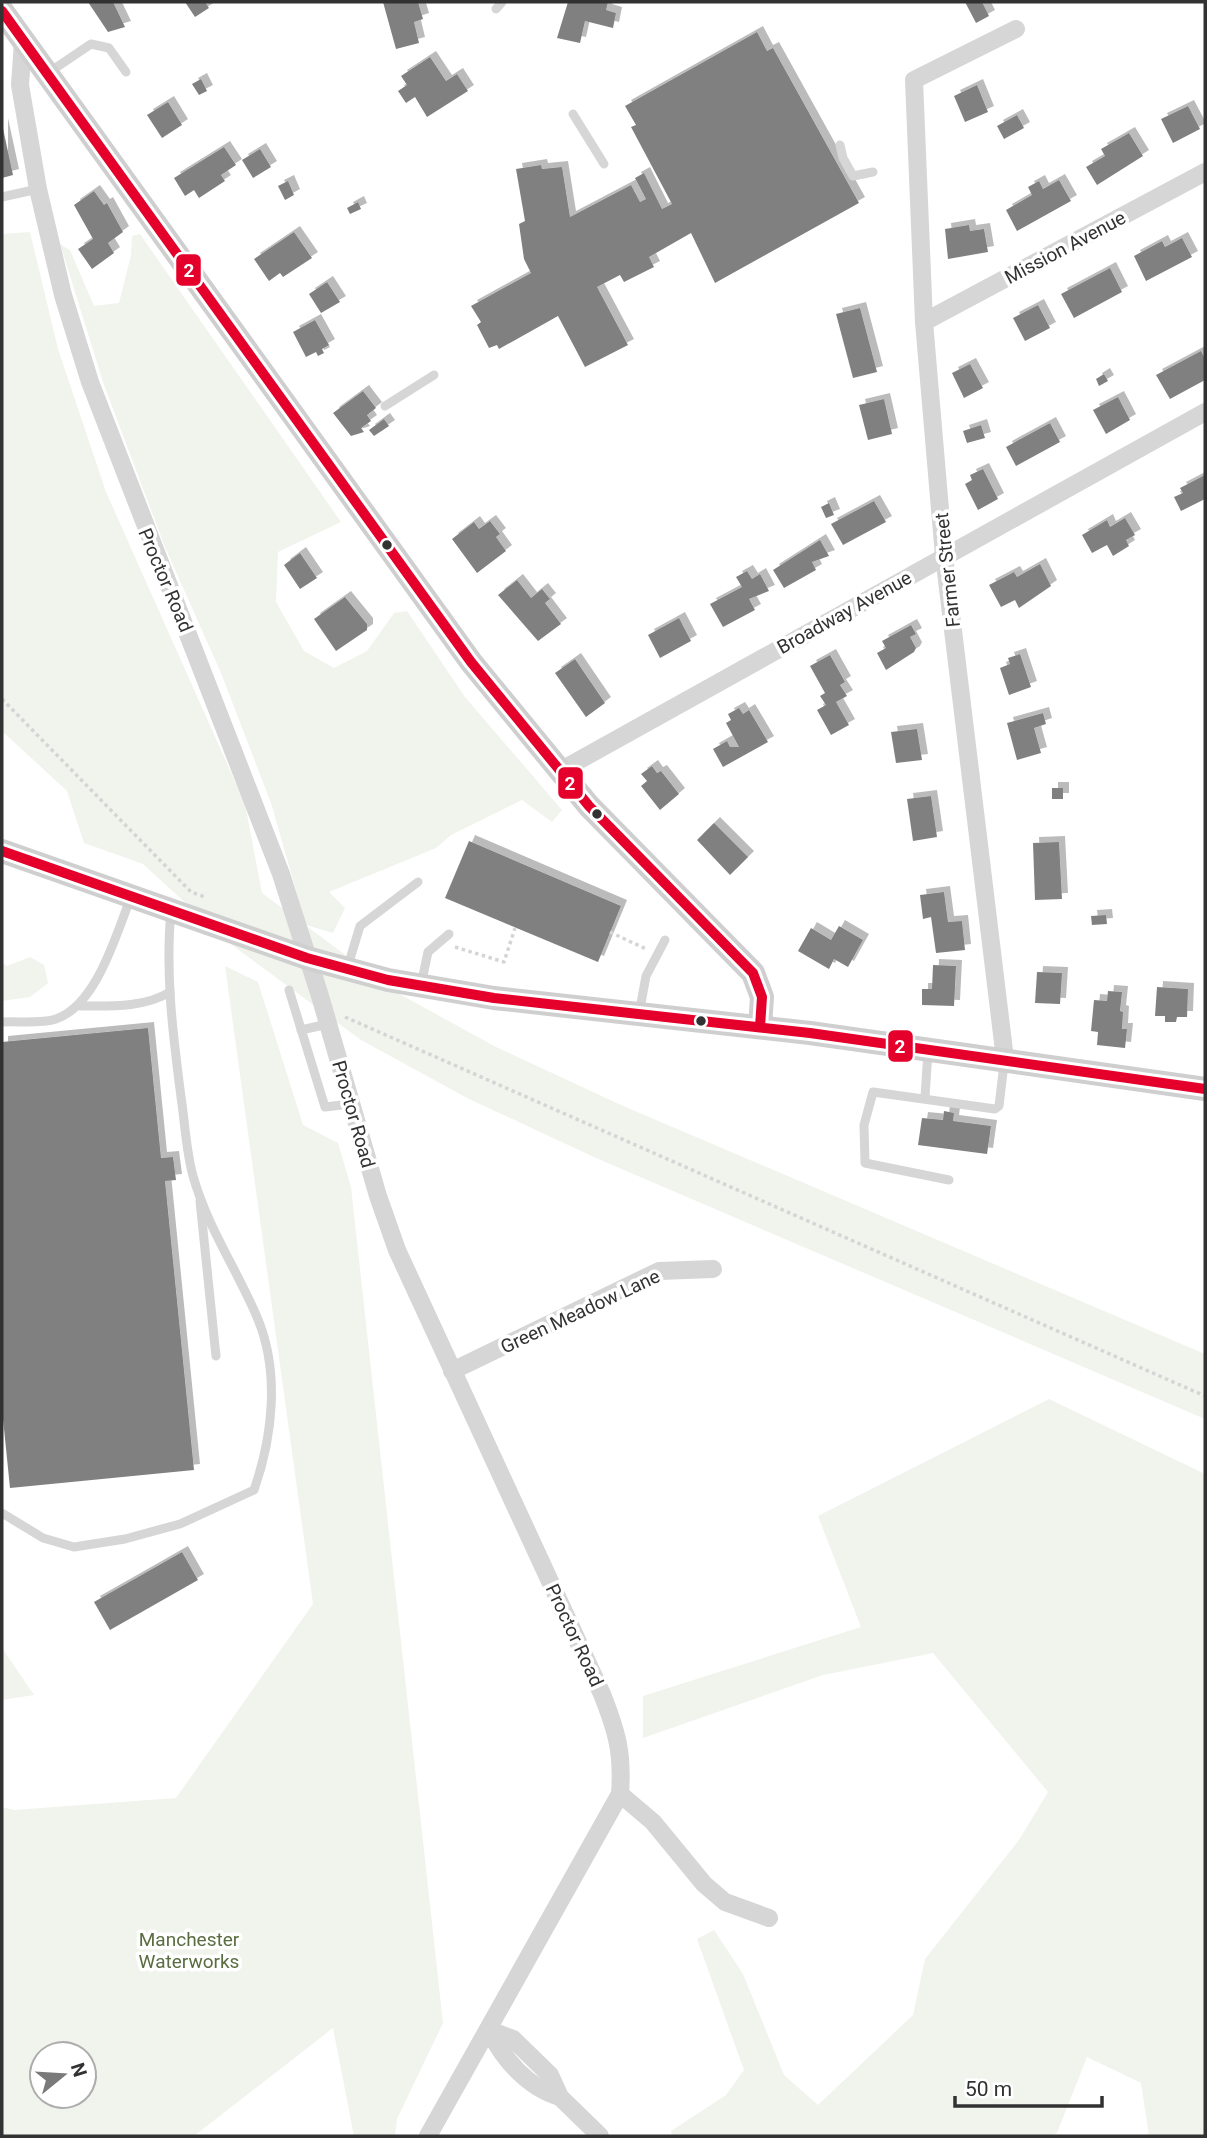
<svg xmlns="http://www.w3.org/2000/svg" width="1207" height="2138" viewBox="0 0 1207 2138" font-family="Roboto,sans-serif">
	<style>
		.green { fill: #f1f4ed; fill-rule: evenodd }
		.building { fill: #808080; filter: url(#shadow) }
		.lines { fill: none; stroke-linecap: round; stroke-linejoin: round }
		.path { stroke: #d5d5d5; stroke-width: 3.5; stroke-dasharray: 3.5 3.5; stroke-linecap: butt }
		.lane { stroke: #d6d6d6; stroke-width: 9 }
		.street { stroke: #d6d6d6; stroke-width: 18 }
		.secondary { stroke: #cfcfcf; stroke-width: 24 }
		.bus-1-casing { stroke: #fff; stroke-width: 16 }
		.bus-1 { stroke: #e4002b; stroke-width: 10 }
		.bus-dot { fill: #323232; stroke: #fff; stroke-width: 2.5 }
		.labels { text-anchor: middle; stroke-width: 7; stroke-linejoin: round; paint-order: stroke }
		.street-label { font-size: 19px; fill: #323232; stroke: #fff }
		.park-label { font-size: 19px; fill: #5a6d40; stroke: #fff }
		.line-badge { stroke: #fff; stroke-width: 2.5 }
		.badge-label { font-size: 19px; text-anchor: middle; font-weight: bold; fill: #fff }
	</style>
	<defs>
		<filter id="shadow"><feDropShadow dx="6" dy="-6" stdDeviation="0" flood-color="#0004"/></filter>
	</defs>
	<rect width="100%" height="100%" fill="#fff"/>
	<g class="green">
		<path d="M30,232L58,349L106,492L245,804L262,893L394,991L496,1047L621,1105L1205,1354V1419L596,1158L469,1099L361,1040L228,942L143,864L84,843L67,791L2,731V234Z"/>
		<path d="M140,234L341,522L278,552L276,602L304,651L334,668L367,651L394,613L407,611L465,697L562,810L552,822L522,800L451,835L436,848L329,892L345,908L333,933L306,925L271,803L221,673L165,547L104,385L60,244L70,250L94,306L119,303L131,255L132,236Z"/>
		<path d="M30,957L44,965L48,983L30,997L2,1001V963L7,966Z"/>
		<path d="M225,966L258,982L303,1125L338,1143L351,1187L443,2023L397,2119L395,2136H354L333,2028L194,2136H2V1807L14,1810L176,1798L313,1604ZM42,2054H84V2096H42Z"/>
		<path d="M1049,1399L1205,1474V2136H1149L1141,2083L1087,2057L1057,2133L1051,2136H672L671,2131L726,2095L744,2070L697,1939L714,1930L743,1974L784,2075L818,2105L913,2015L925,1959L1019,1840L1048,1792L933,1653L823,1675L643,1738V1696L861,1627L818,1516Z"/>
		<path d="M2,1648L34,1695L2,1700Z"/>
	</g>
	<g class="building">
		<path d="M88,2H113L125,27L108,32Z"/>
		<path d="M185,2H205L209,8L195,17Z"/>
		<path d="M383,2H418L423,19L414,22L419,43L396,49Z"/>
		<path d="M568,2H608L606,10L616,13L613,28L585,21L580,43L557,38Z"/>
		<path d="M965,2H982L989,16L976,23Z"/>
		<path d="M757,32L767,51L773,48L859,203L715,283L691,233L649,257L654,267L624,282L620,275L597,287L628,345L585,367L558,316L499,349L497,345L489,348L477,325L481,322L471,306L531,273L524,259L519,224L525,221L516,169L541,165L542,169L562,167L570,217L631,185L640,202L646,199L635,178L644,173L662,209L672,204L631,127L636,125L625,106Z"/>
		<path d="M430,57L446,81L457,74L468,91L427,117L415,97L406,103L398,91L407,85L401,76Z"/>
		<path d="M201,79L207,91L199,95L192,84Z"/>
		<path d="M977,85L988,112L965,122L954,96Z"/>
		<path d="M168,102L182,125L162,138L147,115Z"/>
		<path d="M1188,106L1200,129L1173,143L1161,119Z"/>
		<path d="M1017,115L1024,128L1004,139L997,126Z"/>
		<path d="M2,124L13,175L2,178Z"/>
		<path d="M1129,133L1143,156L1097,185L1086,167L1105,156L1101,149Z"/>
		<path d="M224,147L236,165L221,175L225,181L199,198L194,190L185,196L174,178Z"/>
		<path d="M260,149L271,167L253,178L242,160Z"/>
		<path d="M1059,180L1071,201L1017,231L1006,210L1032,195L1028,187L1039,181L1043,189Z"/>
		<path d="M288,181L294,195L285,200L278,186Z"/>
		<path d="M94,191L104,205L107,203L123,232L108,243L114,253L92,269L78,249L93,239L74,205Z"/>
		<path d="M358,202L361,209L350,214L347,208Z"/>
		<path d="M969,225L970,231L984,229L988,252L948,259L945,229Z"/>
		<path d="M294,232L312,258L283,277L280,273L269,281L254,259Z"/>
		<path d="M1182,238L1192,257L1146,281L1134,256L1162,241L1165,247Z"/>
		<path d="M1110,268L1122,292L1074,318L1061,294Z"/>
		<path d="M327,282L340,302L321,313L309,294Z"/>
		<path d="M1038,305L1050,328L1025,341L1013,318Z"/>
		<path d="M860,308L877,372L853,378L836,314Z"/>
		<path d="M315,320L329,345L322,349L324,353L318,356L316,352L306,357L293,332Z"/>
		<path d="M1201,351L1205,359V380L1170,399L1156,375Z"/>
		<path d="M970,364L983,388L964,398L952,373Z"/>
		<path d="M1104,374L1108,381L1099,386L1096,379Z"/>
		<path d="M363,391L376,408L367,415L371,421L361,428L364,432L351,436L333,413Z"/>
		<path d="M1118,397L1130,420L1106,434L1093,410Z"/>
		<path d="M884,399L892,434L868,440L859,405Z"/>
		<path d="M384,419L389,426L374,436L369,430Z"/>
		<path d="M1050,423L1060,442L1016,466L1006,447Z"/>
		<path d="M981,425L985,438L967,443L963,431Z"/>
		<path d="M983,469L998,499L978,510L965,484L972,480L970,475Z"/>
		<path d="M1205,475V499L1181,511L1174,497L1183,493L1180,488Z"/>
		<path d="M874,501L886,522L843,545L831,524Z"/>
		<path d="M829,503L834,515L826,518L821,507Z"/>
		<path d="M1125,518L1135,535L1126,540L1129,546L1113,556L1107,545L1092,553L1082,535L1107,520L1110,527Z"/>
		<path d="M490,521L500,534L496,537L506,551L477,573L452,539L474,522L479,529Z"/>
		<path d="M820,540L829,556L812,562L816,570L784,588L773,570Z"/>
		<path d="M300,553L317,578L300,589L284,565Z"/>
		<path d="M1040,564L1051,586L1019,608L1015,600L1001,607L989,585L1014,572L1017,577Z"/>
		<path d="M747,571L752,579L760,574L769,591L749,599L755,610L723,627L710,604L742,587L736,577Z"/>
		<path d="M517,580L531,598L542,589L550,599L545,603L561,624L538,641L498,595Z"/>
		<path d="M345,597L367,624V630L336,651L314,619Z"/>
		<path d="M679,618L691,641L660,658L648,635Z"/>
		<path d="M911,625L916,634L910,637L916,648L914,652L886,670L877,653L886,648L882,641Z"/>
		<path d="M1020,654L1031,687L1009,695L1000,668L1010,664L1008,658Z"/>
		<path d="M830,655L845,682L840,685L847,696L836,702L849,725L831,735L817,710L826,705L820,696L825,693L810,666Z"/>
		<path d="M575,659L605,703L586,717L555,673Z"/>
		<path d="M739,708L743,714L749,710L768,742L723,767L713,749L727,741L730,747H739L726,723L731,720L728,714Z"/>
		<path d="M1043,713L1046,724L1034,728L1041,753L1017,760L1007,723Z"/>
		<path d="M917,729L922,760L896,763L891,732Z"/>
		<path d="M652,766L657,773L661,771L679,794L660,810L641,786L647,781L641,774Z"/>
		<rect x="1052" y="788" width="11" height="11"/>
		<path d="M931,796L937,837L913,841L907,799Z"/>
		<path d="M714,823L748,857L730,875L697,840Z"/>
		<path d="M469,841L621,906L598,962L445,898Z"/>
		<path d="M1059,842L1062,899L1035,900L1033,843Z"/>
		<path d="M944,892L948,922L962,921L965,950L936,953L931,917L923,919L920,895Z"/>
		<path d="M1106,915L1107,924L1092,925L1091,916Z"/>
		<path d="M839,926L863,940L848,967L834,959L829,969L798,951L811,928L831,940Z"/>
		<path d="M933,965L956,966L954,1006L922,1005V989H932Z"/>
		<path d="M1037,972L1062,973L1060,1004L1035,1003Z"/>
		<path d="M1157,987L1188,989L1187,1017H1177L1176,1022H1165V1016H1155Z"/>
		<path d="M1108,991L1122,992L1120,1011L1123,1012L1122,1029H1127L1125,1048L1097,1045L1098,1032L1091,1031L1094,1000L1107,1001Z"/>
		<path d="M148,1028L161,1158L173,1157L176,1180L165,1181L194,1470L10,1488L2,1409V1042Z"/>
		<path d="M944,1111L954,1113L953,1121L991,1126L987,1154L918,1145L922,1118L943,1120Z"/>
		<path d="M182,1552L198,1580L110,1630L94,1602Z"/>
	</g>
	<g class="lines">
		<g class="path">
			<path d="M2,699L191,892L205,897"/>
			<path d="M610,932L646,949"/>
			<path d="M455,947L504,962L515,928"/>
			<path d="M345,1017L1205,1396"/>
		</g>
		<g class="lane">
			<path d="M496,9L502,2"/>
			<path d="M48,73L91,44L109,48L126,72"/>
			<path d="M573,114L604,164"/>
			<path d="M840,145L843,158L853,176L873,172"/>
			<path d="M2,197L38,189"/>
			<path d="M385,406L434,375"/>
			<path d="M347,969L360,926L418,882"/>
			<path d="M421,985L428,952L449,934"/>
			<path d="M289,990L325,1107L350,1104"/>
			<path d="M80,1006C109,1006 144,1008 170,992"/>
			<path d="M639,1014L646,976L665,940"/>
			<path d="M2,1022C18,1021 41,1024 56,1019C97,1005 116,934 131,897"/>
			<path d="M301,1030L328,1024"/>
			<path d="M925,1097L928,1051"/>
			<path d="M949,1180L865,1163L864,1125L873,1092L995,1109L999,1106L1004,1064"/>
			<path d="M200,1201L216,1356"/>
			<path d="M2,1513L43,1538L74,1547L125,1539L180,1524L254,1490C273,1436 280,1371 257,1317C237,1270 207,1226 193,1176C186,1151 185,1123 181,1097C173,1035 165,973 171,911"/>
		</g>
		<g class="street">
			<path d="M23,42L20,85L38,189L63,295L90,382L281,874L320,996L378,1196L397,1250L602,1694C617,1732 623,1753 620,1794L428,2136"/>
			<path d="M924,322L1205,172"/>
			<path d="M558,772L1205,412"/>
			<path d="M1005,1059L944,556L924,322L914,80L1016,29"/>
			<path d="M452,1371L659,1271L713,1269"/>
			<path d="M620,1794L653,1822L704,1884L725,1902L769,1918"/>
			<path d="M489,2030L513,2039L550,2075L560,2097L600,2136"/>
			<path d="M489,2030C503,2059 528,2088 560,2097"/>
		</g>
		<g class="secondary">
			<path d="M2,11L471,662L589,806L753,973L762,997L760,1027"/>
			<path d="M2,851L307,958L388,980L494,998L810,1033L1205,1089"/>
		</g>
		<defs>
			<g id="bus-1">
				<path d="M2,11L471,662L589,806L753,973L762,997L760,1027"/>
				<path d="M2,851L307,958L388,980L494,998L810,1033L1205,1089"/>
			</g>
		</defs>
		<use href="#bus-1" class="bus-1-casing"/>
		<use href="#bus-1" class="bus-1"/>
	</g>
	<g class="bus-dot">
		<circle cx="387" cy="545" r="6"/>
		<circle cx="597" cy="814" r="6"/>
		<circle cx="701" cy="1021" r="6"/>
	</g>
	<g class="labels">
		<g class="street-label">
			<text transform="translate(1065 247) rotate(-28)" y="7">Mission Avenue</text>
			<text transform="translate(947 570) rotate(-96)" y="7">Farmer Street</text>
			<text transform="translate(166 580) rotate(67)" y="7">Proctor Road</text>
			<text transform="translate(844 612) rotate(-29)" y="7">Broadway Avenue</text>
			<text transform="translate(354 1114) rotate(74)" y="7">Proctor Road</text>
			<text transform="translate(580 1311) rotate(-25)" y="7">Green Meadow Lane</text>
			<text transform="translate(575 1635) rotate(65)" y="7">Proctor Road</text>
		</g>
		<g class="park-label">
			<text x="189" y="1946">Manchester<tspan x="189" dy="22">Waterworks</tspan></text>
		</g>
	</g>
	<g class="line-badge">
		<rect x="175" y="253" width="27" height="34" rx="7" fill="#e4002b"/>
		<rect x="557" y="766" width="27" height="34" rx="7" fill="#e4002b"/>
		<rect x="887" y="1029" width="27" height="34" rx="7" fill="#e4002b"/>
	</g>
	<g class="badge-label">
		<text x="189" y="277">2</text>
		<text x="570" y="790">2</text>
		<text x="900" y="1053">2</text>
	</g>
	<rect width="1207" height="2138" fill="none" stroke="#323232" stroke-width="7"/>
	<g transform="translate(63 2075) rotate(72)"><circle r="33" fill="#ffffff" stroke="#adadad" stroke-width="2"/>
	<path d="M0-5L12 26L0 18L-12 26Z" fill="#7a7a7a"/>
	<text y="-10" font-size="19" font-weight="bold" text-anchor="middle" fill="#323232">N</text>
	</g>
	<path d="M955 2096v10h147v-10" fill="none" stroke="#323232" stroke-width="3.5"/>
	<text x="965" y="2096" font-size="21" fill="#323232" stroke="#ffffff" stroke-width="5" paint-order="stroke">50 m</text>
</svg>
